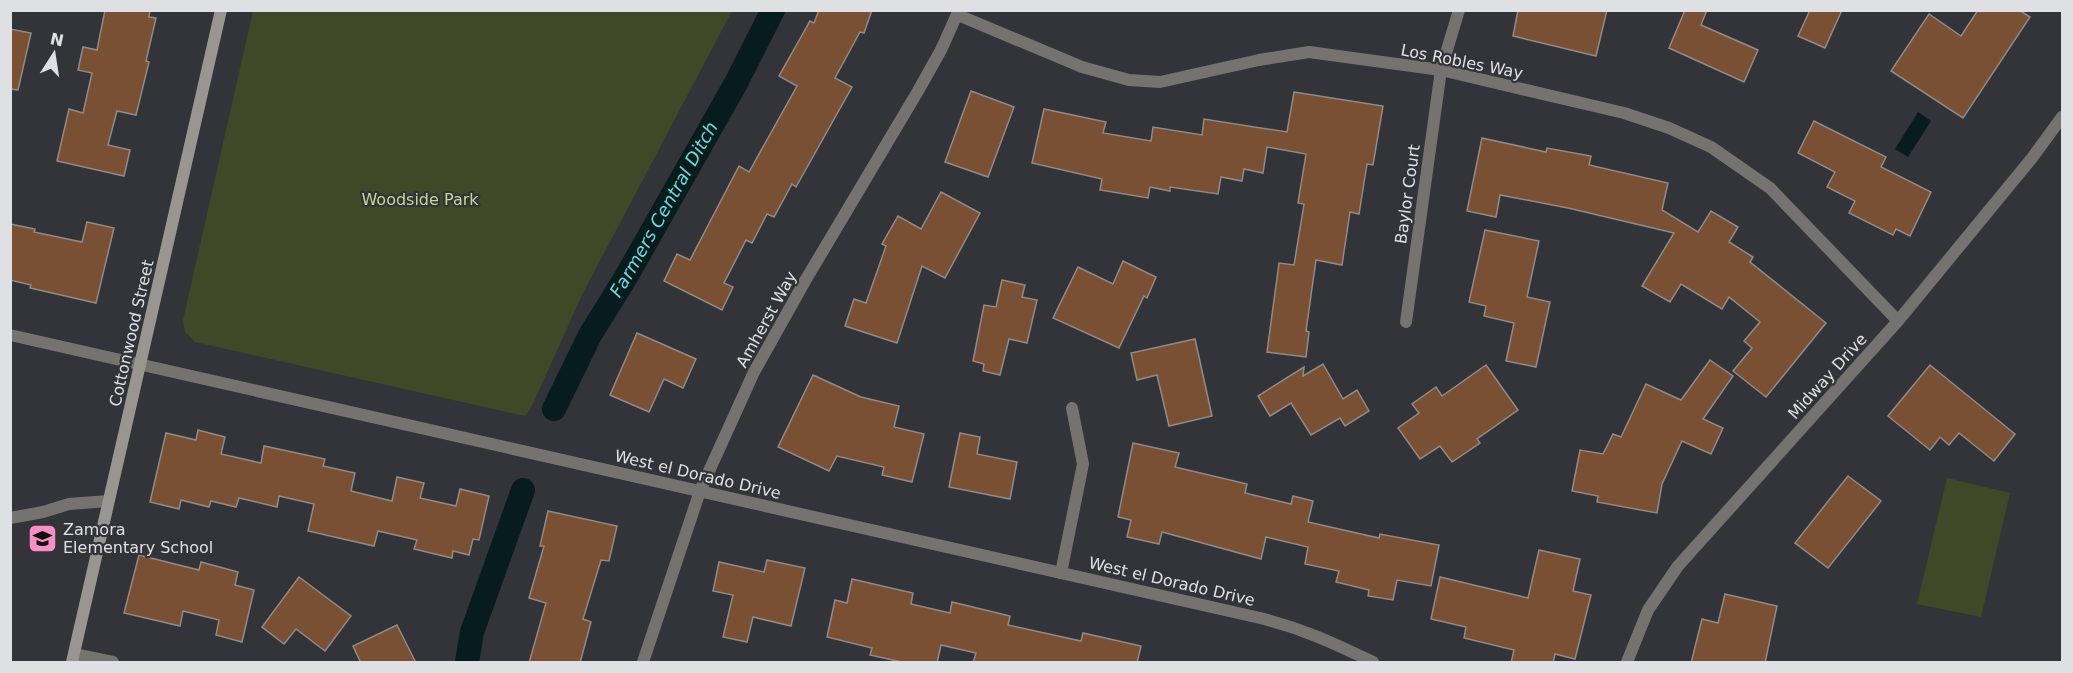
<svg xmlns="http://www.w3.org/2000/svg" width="2073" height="673" viewBox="0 0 2073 673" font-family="'DejaVu Sans',sans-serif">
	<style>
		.green { fill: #3f4927 }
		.water { fill: #061c1d }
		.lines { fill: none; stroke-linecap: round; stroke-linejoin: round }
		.canal { stroke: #061c1d; stroke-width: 24 }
		.building { fill: #7a5035; stroke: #918a87; stroke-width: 1.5 }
		.lane { stroke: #757370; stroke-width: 12 }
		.street { stroke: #757370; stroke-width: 12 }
		.secondary { stroke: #999692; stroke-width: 12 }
		.labels { text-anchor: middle; stroke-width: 4.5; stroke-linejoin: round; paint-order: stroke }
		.street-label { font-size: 16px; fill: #dfe0e3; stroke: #323439 }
		.park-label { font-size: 16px; fill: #c3da91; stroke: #323439 }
		.poi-label { font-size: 16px; fill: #dfe0e3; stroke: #323439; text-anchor: start }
		.water-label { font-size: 18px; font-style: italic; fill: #6dd8df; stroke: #323439 }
	</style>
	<rect width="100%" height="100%" fill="#323439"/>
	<g class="green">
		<path d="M253,11H732L583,293L531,408L525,416L195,342L185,332L183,320Z"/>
		<path d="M1947,478L2010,493L1981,617L1917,604Z"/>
	</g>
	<path class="water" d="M1918,112L1931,121L1908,157L1895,149Z"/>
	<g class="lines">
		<g class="canal">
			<path id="s1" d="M554,409L590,335L626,277L736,83L773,10"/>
			<path d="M467,662L472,632L523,490"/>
		</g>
	</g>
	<g class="building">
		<path d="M105,10H150L149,17L156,18L146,61L149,62L136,115L117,111L108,145L130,150L124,176L57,161L69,109L83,113L92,73L78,70L83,47L97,50Z"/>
		<path d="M819,10H872L864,33L860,32L835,78L852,87L796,187L792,184L774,217L767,214L752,243L746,240L724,283L733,287L722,310L664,281L677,254L690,260L739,166L749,172L797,86L779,76L810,21L814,23Z"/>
		<path d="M1518,10H1607L1596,56L1513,36Z"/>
		<path d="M1685,10H1707L1701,25L1758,50L1744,82L1669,48Z"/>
		<path d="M1810,10H1842L1825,48L1798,36Z"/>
		<path d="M1978,10H2019L2030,17L1963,118L1891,71L1929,14L1961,36Z"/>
		<path d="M10,29L31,33L18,90L10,89Z"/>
		<path d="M971,91L1014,107L988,177L945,162Z"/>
		<path d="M1294,92L1383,106L1373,165L1367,164L1359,214L1350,212L1342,265L1316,260L1306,331L1309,332L1306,357L1267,352L1279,263L1294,265L1304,204L1298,203L1306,154L1267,147L1263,173L1244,169L1242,181L1221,177L1218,194L1170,187V191L1150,187L1148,198L1100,190L1102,179L1032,163L1044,109L1106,122L1103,133L1151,141L1153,127L1202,135L1204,119L1287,132Z"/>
		<path d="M1814,121L1886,157L1881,167L1931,192L1910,236L1896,229L1893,235L1849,213L1855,201L1827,187L1835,172L1798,153Z"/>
		<path d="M1482,138L1546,152L1547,148L1591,156L1589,165L1668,183L1662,210L1698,232L1711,211L1738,227L1729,242L1753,257L1750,262L1826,323L1766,397L1733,371L1752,348L1744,341L1760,322L1729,297L1722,309L1681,284L1670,302L1642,286L1674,233L1568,208L1500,195L1496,217L1467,211Z"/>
		<path d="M941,192L980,213L945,278L922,266L897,343L845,326L854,299L866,303L886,246L882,244L898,216L921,229Z"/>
		<path d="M87,222L114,228L96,303L30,288L31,285L10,280V224L35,229L34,232L82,242Z"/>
		<path d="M1485,230L1539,241L1527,297L1550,302L1536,367L1506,361L1514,323L1484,316L1486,306L1469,302Z"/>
		<path d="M1123,261L1156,277L1147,298L1144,296L1119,348L1053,318L1078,267L1113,284Z"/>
		<path d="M1002,280L1025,285L1022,297L1037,300L1027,343L1009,339L1000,375L983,371L984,364L973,361L984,305L996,307Z"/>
		<path d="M637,333L696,359L683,388L664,379L649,412L610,395Z"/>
		<path d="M1195,339L1212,416L1169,426L1157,375L1137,380L1131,353Z"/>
		<path d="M1710,360L1733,376L1703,419L1723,428L1711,454L1682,441L1662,484L1657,513L1597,502L1598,496L1572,491L1580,450L1603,454L1613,434L1621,437L1646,384L1681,400Z"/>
		<path d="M1323,364L1343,399L1357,390L1369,411L1345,426L1340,418L1311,435L1291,403L1270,416L1258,396L1304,367L1303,376Z"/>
		<path d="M1486,365L1518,410L1477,439L1480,443L1452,462L1440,446L1420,459L1398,428L1419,413L1412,404L1436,387L1442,396Z"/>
		<path d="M1930,365L2015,434L1994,461L1959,433L1949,445L1940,437L1930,450L1888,416Z"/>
		<path d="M813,375L861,397L899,406L894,427L924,434L912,482L882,475L884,467L837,456L829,471L778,447Z"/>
		<path d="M198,430L225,437L221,454L261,463L264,446L325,459L323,466L355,473L351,491L392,501L397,477L424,483L420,498L456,506L460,489L489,496L479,540L473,539L469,555L453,551L452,558L414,549L417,540L378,531L374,546L308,531L314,504L279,496L277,507L239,498L236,507L211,501L209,507L181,500L179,509L150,502L166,433L196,440Z"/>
		<path d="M960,433L980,437L977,454L1017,462L1010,499L949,487Z"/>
		<path d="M1133,443L1179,453L1175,467L1247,484L1245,493L1291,504L1293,496L1313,501L1308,522L1379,538L1380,534L1439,545L1431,586L1397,580L1393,600L1368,596L1369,590L1336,582L1339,571L1305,564L1308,547L1266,537L1261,559L1162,532L1159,544L1127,537L1131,520L1118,517Z"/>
		<path d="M1848,476L1881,501L1828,568L1795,543Z"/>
		<path d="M548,511L617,526L609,561L601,560L583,619L591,622L580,663H529L546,603L529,598L544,546H540Z"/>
		<path d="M1539,550L1580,559L1573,591L1591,595L1575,659L1555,654L1553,663H1511L1514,650L1464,638L1466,627L1431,619L1440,577L1528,598Z"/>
		<path d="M139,555L199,570L201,562L238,572L235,585L254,590L242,642L216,635L219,620L183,611L180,626L124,613Z"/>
		<path d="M767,560L805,568L791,626L753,617L747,642L723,637L733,595L713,591L719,562L764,572Z"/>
		<path d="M299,577L351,616L325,651L296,629L284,644L262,627Z"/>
		<path d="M852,579L913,593L911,604L950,613L952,602L1010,616L1008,625L1049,634L1081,641L1083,633L1141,646L1137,663H973L976,653L941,645L937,663H906L870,655L872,648L827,637L835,600L847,603Z"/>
		<path d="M1725,594L1777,606L1765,663H1691L1702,619L1718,623Z"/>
		<path d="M397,625L416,663H361L353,646Z"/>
	</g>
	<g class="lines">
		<path class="lane" d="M10,518L43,512L69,504L108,501"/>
		<g class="street">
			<path d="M958,15L1082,67L1129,80L1160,82L1259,60L1309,52L1441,70L1624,113L1669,128L1711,147L1770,188L1898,321"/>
			<path d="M1406,322L1441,70L1459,10"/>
			<path d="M10,335L1260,618C1304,629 1333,643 1373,662"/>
			<path d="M1061,573L1083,464L1072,408"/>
			<path d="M74,654L113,662"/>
			<path d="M643,662L700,491L754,372L805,281L918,91L941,50L959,10"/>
			<path d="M1627,662L1648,610L1678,566L1898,321L2032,158L2062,117"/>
		</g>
		<path class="secondary" d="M72,662L221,10"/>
	</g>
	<defs>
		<symbol id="school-square" viewBox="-11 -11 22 22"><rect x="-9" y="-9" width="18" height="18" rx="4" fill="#fa8fc7" stroke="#323439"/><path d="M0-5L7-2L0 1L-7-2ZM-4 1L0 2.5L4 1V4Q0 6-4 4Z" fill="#111"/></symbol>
	</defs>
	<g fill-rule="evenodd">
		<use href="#school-square" x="26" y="522" width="33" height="33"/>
	</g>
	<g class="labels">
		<g class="street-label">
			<text transform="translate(1462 61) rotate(11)" y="6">Los Robles Way</text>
			<text transform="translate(1407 194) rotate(-82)" y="6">Baylor Court</text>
			<text transform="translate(766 319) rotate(-61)" y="6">Amherst Way</text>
			<text transform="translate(131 333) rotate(-77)" y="6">Cottonwood Street</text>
			<text transform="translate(1827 376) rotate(-48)" y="6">Midway Drive</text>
			<text transform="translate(698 474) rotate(13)" y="6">West el Dorado Drive</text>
			<text transform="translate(1172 581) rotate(13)" y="6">West el Dorado Drive</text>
		</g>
		<g class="park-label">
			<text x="420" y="205">Woodside Park</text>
		</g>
		<g class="poi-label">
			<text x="63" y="535">Zamora<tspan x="63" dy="18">Elementary School</tspan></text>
		</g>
		<g class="water-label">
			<text dy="6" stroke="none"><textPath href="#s1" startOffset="228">Farmers Central Ditch</textPath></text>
		</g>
	</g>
	<rect width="2073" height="673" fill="none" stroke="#dfe0e3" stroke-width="24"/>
	<g transform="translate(54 54) rotate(12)" stroke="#323439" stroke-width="4.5" paint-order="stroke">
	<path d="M0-4.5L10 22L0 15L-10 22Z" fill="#dfe0e3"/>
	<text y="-9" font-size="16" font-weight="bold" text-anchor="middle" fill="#dfe0e3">N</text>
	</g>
</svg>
